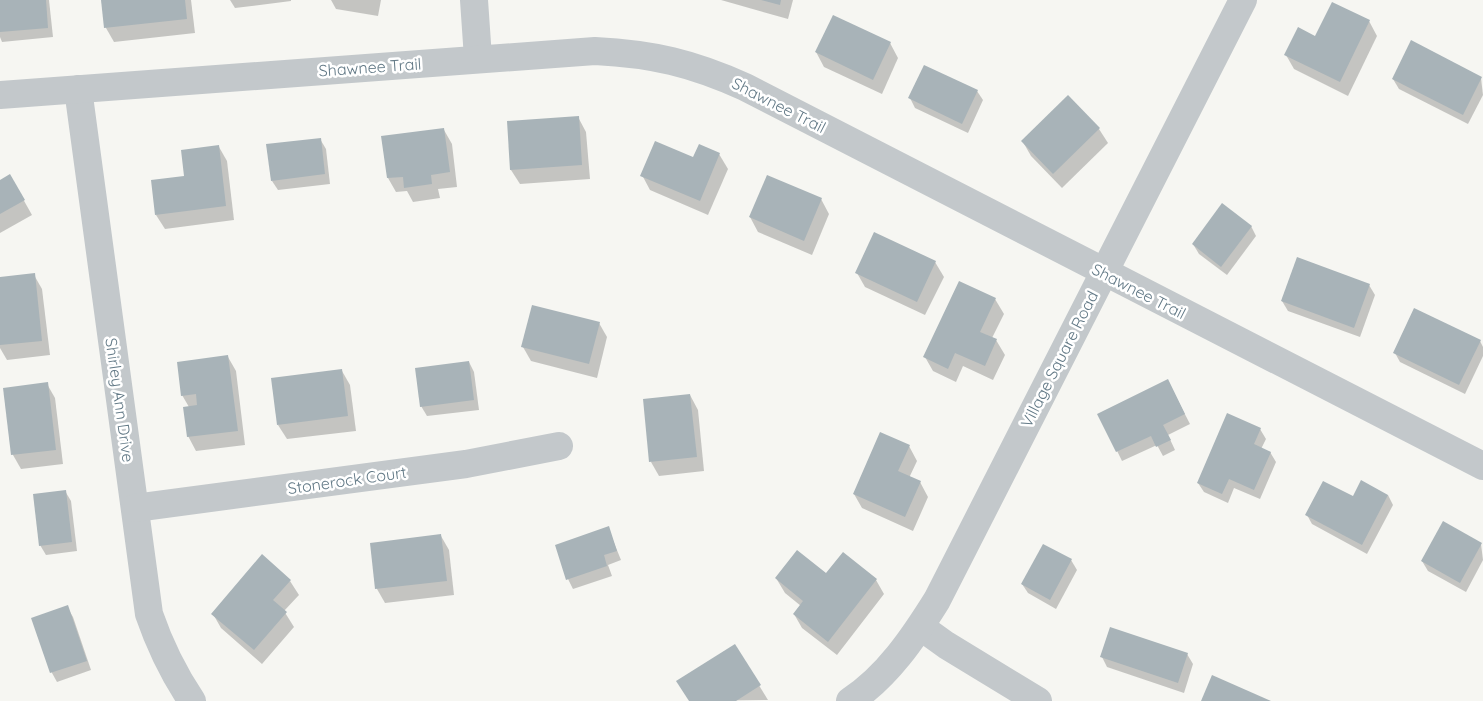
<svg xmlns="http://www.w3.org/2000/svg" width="1483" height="701" viewBox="0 0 1483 701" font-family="Quicksand,sans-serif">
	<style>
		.shadow { fill: #0003 }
		.building { fill: #a8b3b8 }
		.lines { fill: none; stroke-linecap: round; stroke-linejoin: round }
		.minor { stroke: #c3c8cb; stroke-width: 28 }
		.labels { text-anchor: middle; stroke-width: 5; stroke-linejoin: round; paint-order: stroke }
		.street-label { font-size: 16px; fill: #627986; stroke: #fff }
	</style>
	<rect width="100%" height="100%" fill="#f6f6f2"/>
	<g class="shadow">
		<path d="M0,0H49L53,37L2,42L0,37Z"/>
		<path d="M102,0H191L195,33L114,42L106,28Z"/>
		<path d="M230,0H291V1L235,8Z"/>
		<path d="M331,0H381L378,16L336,9Z"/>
		<path d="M721,0H793L788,19Z"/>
		<path d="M1369,21L1377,36L1348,96L1294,69L1286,55L1316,37Z"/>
		<path d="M890,43L898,58L882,94L824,67L816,52Z"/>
		<path d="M1481,78L1483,95L1468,124L1399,89L1393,79Z"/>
		<path d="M977,91L983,100L968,133L915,108L910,98Z"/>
		<path d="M1068,97L1099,129L1108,143L1062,188L1031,156L1023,142Z"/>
		<path d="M578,117L586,132L590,179L520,184L511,170L508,122Z"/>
		<path d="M444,130L452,144L457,187L438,189L440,198L413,202L407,191L396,192L388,178L383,137Z"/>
		<path d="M320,139L326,149L330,184L278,190L272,181Z"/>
		<path d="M219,147L227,161L234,220L165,229L156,215L185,177Z"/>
		<path d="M719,154L728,169L708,215L650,190L642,175Z"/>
		<path d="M10,176L32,215L0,233V181Z"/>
		<path d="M821,199L829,214L812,255L758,232L750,217Z"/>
		<path d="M1251,226L1256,236L1227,275L1199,254L1193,244Z"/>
		<path d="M935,262L944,277L925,315L865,287L857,273Z"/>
		<path d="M34,275L42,289L50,355L7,360L0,348V279Z"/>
		<path d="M1369,285L1375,295L1360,337L1288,311L1282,301Z"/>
		<path d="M995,299L1004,314L992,338L996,340L1005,355L993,380L963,366L956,382L933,371L925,357Z"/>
		<path d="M599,323L607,337L597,378L531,361L523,347Z"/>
		<path d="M1480,341L1483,347V356L1465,394L1400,362L1395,353Z"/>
		<path d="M228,357L236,371L245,445L196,451L188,436L189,407L182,395Z"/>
		<path d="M469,362L474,372L479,410L427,416L421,406Z"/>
		<path d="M342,371L350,385L356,431L287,439L278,425Z"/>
		<path d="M47,384L55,398L63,464L21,469L13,455L4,389Z"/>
		<path d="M1173,391L1190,424L1168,435L1175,450L1163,456L1157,445L1122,461L1099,414Z"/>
		<path d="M690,395L698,410L704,471L659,476L651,462Z"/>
		<path d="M1260,429L1266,439L1261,449L1270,452L1276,462L1260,499L1234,488L1228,503L1204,492L1198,483Z"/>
		<path d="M909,446L917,461L909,478L920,482L928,497L913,531L862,508L854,494Z"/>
		<path d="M65,491L71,501L77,551L46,555L40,545Z"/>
		<path d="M1388,495L1393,505L1367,554L1312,524L1307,515L1353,498Z"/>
		<path d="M608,528L621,560L608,565L612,576L573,589L568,579Z"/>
		<path d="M441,536L449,550L454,595L385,603L377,589L371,544Z"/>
		<path d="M1481,544L1483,560L1466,592L1428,571L1422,561Z"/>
		<path d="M1071,560L1077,570L1056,609L1028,593L1022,584Z"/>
		<path d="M826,575L876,580L884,594L837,655L802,628L794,614L801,606L785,593L776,578Z"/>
		<path d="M290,581L299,595L284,611L294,627L262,664L221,628L213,614Z"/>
		<path d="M67,607L73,617L91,670L57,682L52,673L33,619Z"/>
		<path d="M735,646L768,700L689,701Z"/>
		<path d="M1187,654L1193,664L1184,693L1107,667L1102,657Z"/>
	</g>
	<g class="building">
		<path d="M0,0H46L48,28L0,32Z"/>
		<path d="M101,0H185L187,19L104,28Z"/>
		<path d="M761,0H781L780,5Z"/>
		<path d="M1332,2L1370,20L1340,82L1284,55L1298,27L1315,36Z"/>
		<path d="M833,15L891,42L873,80L815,52Z"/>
		<path d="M1411,40L1482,77L1463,115L1392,79Z"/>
		<path d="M924,65L978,90L962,124L908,98Z"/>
		<path d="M1068,95L1100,128L1053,174L1021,141Z"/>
		<path d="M579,116L582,165L510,170L507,121Z"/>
		<path d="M444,128L450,172L431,175L432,184L404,188L403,177L387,178L381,136Z"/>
		<path d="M321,138L325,174L271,181L266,144Z"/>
		<path d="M655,141L693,157L699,144L720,153L700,201L640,176Z"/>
		<path d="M219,145L226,206L155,215L151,180L184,176L181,150Z"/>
		<path d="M10,174L25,200L0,214V180Z"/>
		<path d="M767,175L822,198L804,241L749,217Z"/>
		<path d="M1222,203L1252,226L1221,267L1192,244Z"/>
		<path d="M874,232L936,261L917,302L855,273Z"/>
		<path d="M1297,257L1370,284L1354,328L1281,301Z"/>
		<path d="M35,273L42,341L0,345V277Z"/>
		<path d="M959,281L996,298L980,332L997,339L985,366L955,353L948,369L923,357Z"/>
		<path d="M532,305L600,322L589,364L521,347Z"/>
		<path d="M1414,308L1481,340L1459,385L1393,353Z"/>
		<path d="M228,355L238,431L187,437L183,407L197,405L196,394L181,396L177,362Z"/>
		<path d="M469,361L474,400L420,407L415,368Z"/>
		<path d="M342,369L348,416L277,425L271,378Z"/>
		<path d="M1168,379L1185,414L1163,425L1171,440L1156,447L1151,436L1116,452L1097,414Z"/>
		<path d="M48,382L56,450L11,455L3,388Z"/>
		<path d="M690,394L697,457L649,462L643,399Z"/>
		<path d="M1227,413L1261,428L1254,444L1271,452L1254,490L1229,479L1222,494L1197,483Z"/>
		<path d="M880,432L910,445L898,471L921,481L905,517L853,494Z"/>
		<path d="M1361,480L1388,495L1362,545L1305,515L1323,481L1353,496Z"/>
		<path d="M66,490L72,542L39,546L33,494Z"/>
		<path d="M1443,521L1482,543L1460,583L1421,561Z"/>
		<path d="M609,526L617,551L604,555L607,566L566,580L555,545Z"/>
		<path d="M441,534L447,581L375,589L370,543Z"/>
		<path d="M1043,544L1072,559L1050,600L1021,584Z"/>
		<path d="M797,550L826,573L843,552L877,579L828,642L793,614L803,601L775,578Z"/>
		<path d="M262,554L291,580L273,600L287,612L254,650L211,614Z"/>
		<path d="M68,605L87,661L50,673L31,618Z"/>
		<path d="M1110,627L1188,653L1178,683L1100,657Z"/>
		<path d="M735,644L761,685L736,701H689L676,681Z"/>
		<path d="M1212,675L1271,701H1201Z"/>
	</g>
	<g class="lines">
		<g class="minor">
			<path d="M474,0L478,58"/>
			<path d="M78,89L149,614C160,646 173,673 192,701"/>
			<path d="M0,95L595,51C653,54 692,63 745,87L1483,466"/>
			<path d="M135,508L466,464L559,446"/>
			<path d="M921,627L946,645L1038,701"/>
			<path d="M850,701C887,677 914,637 937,600L1243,0"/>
		</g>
	</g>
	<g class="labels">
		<g class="street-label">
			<text transform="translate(370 67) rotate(-4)" y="6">Shawnee Trail</text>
			<text transform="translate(779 105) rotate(27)" y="6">Shawnee Trail</text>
			<text transform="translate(1139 291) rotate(27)" y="6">Shawnee Trail</text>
			<text transform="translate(1059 359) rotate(-63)" y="6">Village Square Road</text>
			<text transform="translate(120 400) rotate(82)" y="6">Shirley Ann Drive</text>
			<text transform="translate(347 480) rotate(-8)" y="6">Stonerock Court</text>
		</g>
	</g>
</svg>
